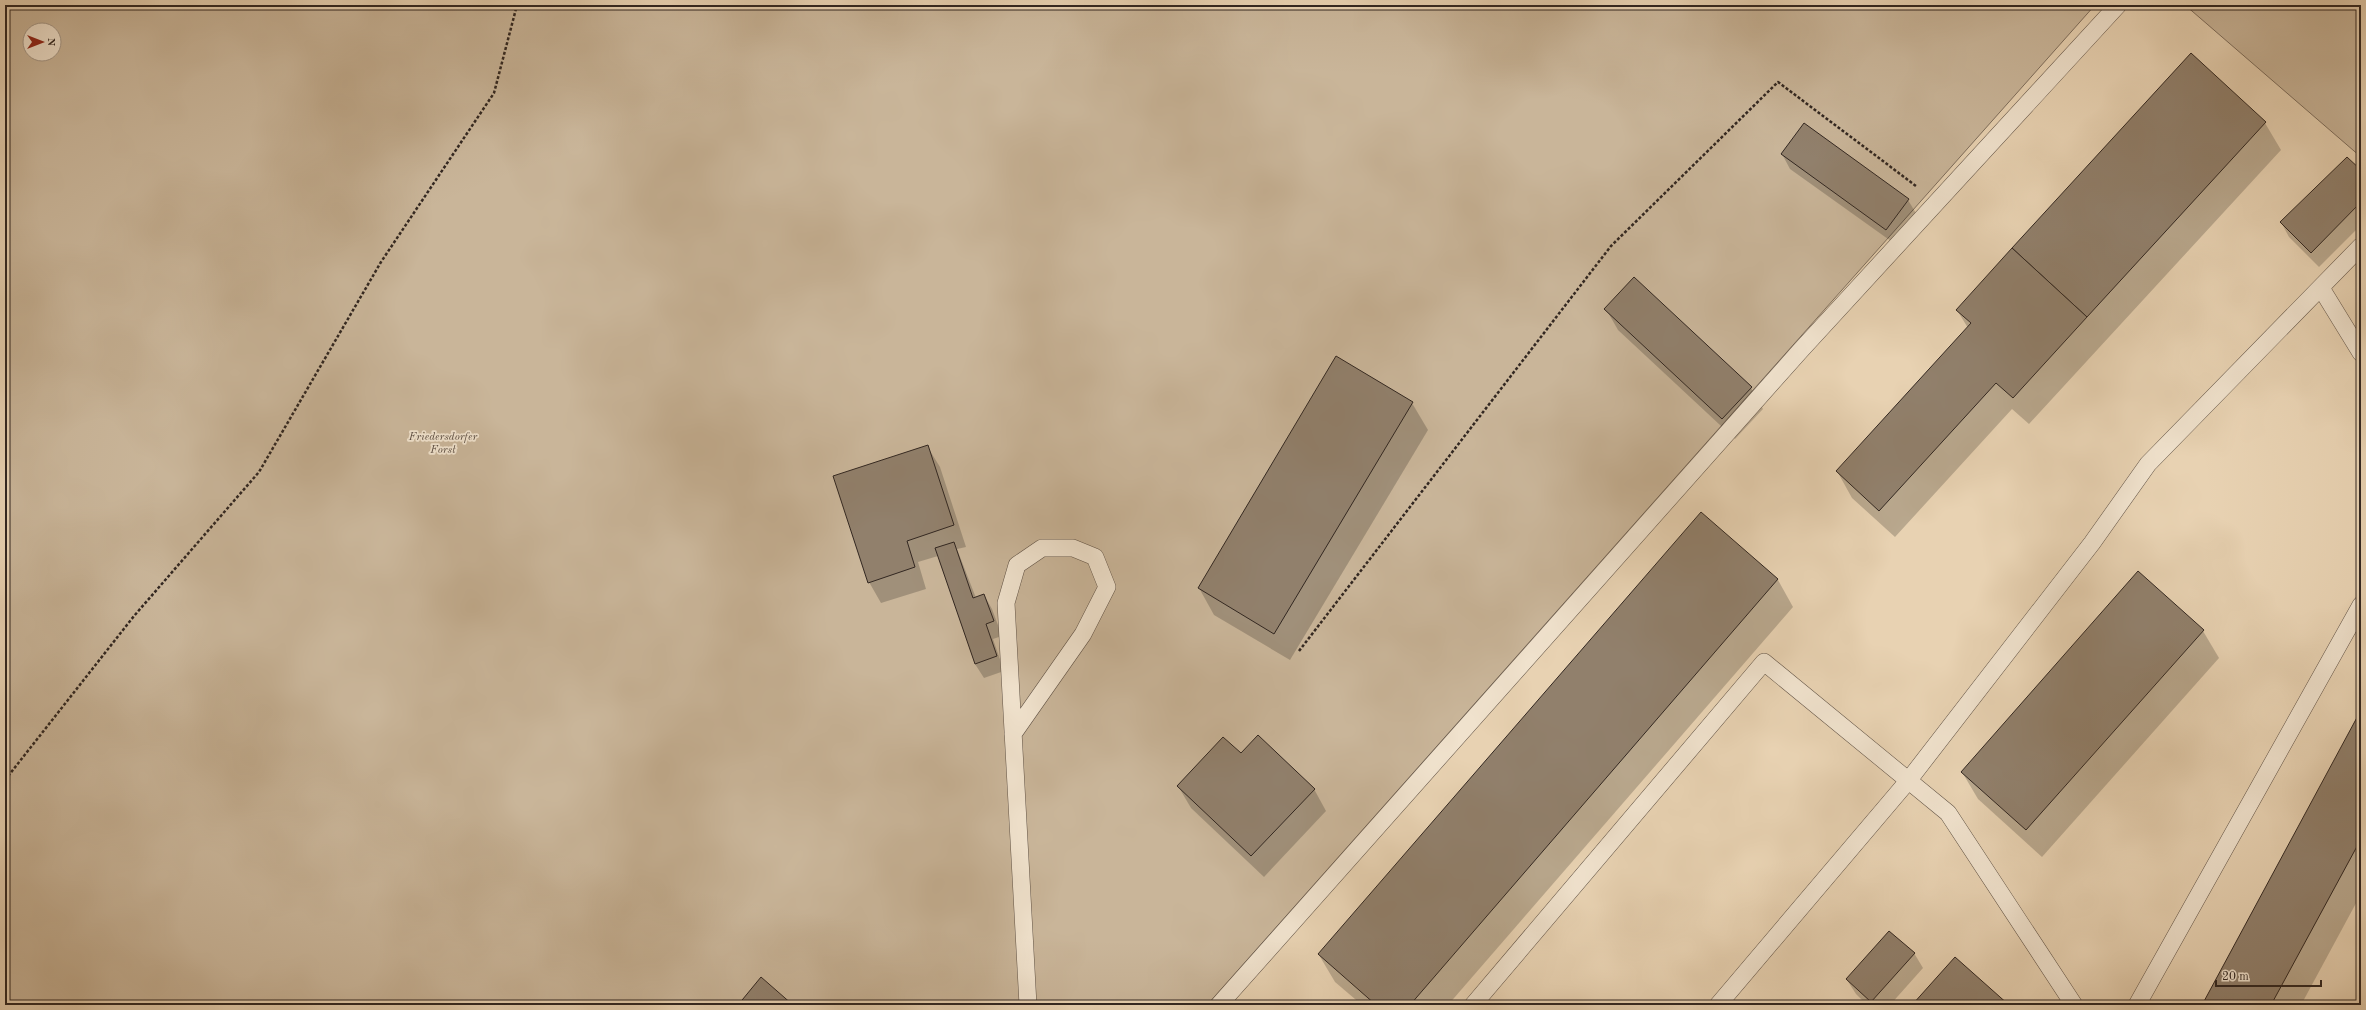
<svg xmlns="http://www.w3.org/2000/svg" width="2366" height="1010" viewBox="0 0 2366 1010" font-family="'Old Standard TT',serif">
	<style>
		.green { fill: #c9b599; stroke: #7e6e5d; fill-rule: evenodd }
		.shadow { fill: #0003 }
		.building { fill: #91806c; stroke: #322721 }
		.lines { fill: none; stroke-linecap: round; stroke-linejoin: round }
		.service-casing { stroke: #605245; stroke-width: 18 }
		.path { stroke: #322721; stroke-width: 2.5; stroke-dasharray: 3 2; stroke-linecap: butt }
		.service { stroke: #f0e2cd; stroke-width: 17 }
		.labels { text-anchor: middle; stroke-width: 3.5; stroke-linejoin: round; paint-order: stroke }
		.park-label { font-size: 11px; font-style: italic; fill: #584a3f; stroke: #f0e2cd }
	</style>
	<rect width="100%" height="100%" fill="#e8d2b2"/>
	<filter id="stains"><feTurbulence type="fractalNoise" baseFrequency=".005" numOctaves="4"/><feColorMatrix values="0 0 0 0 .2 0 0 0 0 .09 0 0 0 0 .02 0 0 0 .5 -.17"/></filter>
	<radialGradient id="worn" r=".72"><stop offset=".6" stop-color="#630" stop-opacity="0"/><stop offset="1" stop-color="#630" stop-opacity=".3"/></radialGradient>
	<g class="green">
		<path d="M5,5H2095L1207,1005H5ZM30,30H54V54H30Z"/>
		<path d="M2185,5H2361V157Z"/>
	</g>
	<g class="shadow">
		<path d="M2191,54L2265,123L2281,150L2029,424L2012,409L1895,537L1852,498L1837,471L1968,328L1957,310Z"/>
		<path d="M1804,125L1908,200L1917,215L1895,244L1790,169L1782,154Z"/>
		<path d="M2361,171V225L2319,267L2289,237L2281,222Z"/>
		<path d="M1606,309L1751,388L1763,409L1735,439L1618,330Z"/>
		<path d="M1412,403L1428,430L1290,660L1214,615L1199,588Z"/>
		<path d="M927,446L940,467L966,547L957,549L976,598L984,595L992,609L1002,636L993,639L1004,671L984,678L975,664L938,556L918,562L926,589L881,603L869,582Z"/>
		<path d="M1701,514L1778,580L1793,607L1448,1005H1362L1335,982L1319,955Z"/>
		<path d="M2138,573L2203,631L2219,658L2042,857L1978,799L1962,772Z"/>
		<path d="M2361,712V894L2301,1005H2203Z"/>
		<path d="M1241,755L1314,789L1326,811L1264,877L1191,808L1178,786Z"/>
		<path d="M1914,953L1923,968L1890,1005H1867L1856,994L1847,980Z"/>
	</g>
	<g class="building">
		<path d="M2191,53L2266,122L2087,317L2012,248Z"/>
		<path d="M1804,123L1909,199L1886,230L1781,154Z"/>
		<path d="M2347,157L2361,170V202L2311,253L2280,222Z"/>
		<path d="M2012,248L2087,317L2013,398L1996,383L1879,511L1836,471L1971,323L1956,310Z"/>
		<path d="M1634,277L1752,387L1722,419L1604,309Z"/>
		<path d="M1336,356L1413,402L1274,634L1198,588Z"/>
		<path d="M928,445L954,525L907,541L915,567L868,583L833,476Z"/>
		<path d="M1701,512L1778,579L1410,1005H1376L1318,954Z"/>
		<path d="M954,542L973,598L984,594L994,621L986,624L997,656L975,664L935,548Z"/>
		<path d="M2138,571L2204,630L2026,830L1961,772Z"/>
		<path d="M2361,710V839L2271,1005H2202Z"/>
		<path d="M1258,735L1315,789L1251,856L1177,786L1223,737L1241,753Z"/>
		<path d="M1889,931L1915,953L1871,1002L1846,979Z"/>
		<path d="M1955,957L2009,1005H1912Z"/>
		<path d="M761,977L793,1005H738Z"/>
	</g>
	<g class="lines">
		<defs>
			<g id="service">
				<path d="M2321,288L2361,353"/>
				<path d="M1013,734L1083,634L1107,587L1095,557L1073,548H1042L1017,565L1006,603L1028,1005"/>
				<path d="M1219,1005L1800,351L2118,5"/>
				<path d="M1473,1005L1764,662L1948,813L2074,1005"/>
				<path d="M1718,1005L1908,781L2092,543L2148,464L2361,246"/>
				<path d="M2137,1005L2361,605"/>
			</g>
		</defs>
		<use href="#service" class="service-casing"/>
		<g class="path">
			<path d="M1299,651L1611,246L1778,82L1916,186"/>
			<path d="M5,780L134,616L259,472L381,262L494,93L517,5"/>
		</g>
		<use href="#service" class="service"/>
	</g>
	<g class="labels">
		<g class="park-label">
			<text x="443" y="440">Friedersdorfer<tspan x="443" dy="13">Forst</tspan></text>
		</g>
	</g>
	<rect width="2366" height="1010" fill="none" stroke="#e8d2b2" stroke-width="20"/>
	<rect x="6" y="6" width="2354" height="998" fill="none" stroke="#322721" stroke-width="2"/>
	<rect x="10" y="10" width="2346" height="990" fill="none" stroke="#322721"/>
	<g transform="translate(42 42) rotate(90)"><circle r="19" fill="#f0e2cd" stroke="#a49788"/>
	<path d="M0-3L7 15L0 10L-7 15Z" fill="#8f2418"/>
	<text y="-6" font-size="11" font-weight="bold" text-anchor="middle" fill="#322721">N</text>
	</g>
	<path d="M2216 980v6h105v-6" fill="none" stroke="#322721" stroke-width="2"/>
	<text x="2222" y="980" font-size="12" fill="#322721" stroke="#f0e2cd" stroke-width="3" paint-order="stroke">20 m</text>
	<rect width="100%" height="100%" filter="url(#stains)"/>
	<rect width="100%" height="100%" fill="url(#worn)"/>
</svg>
